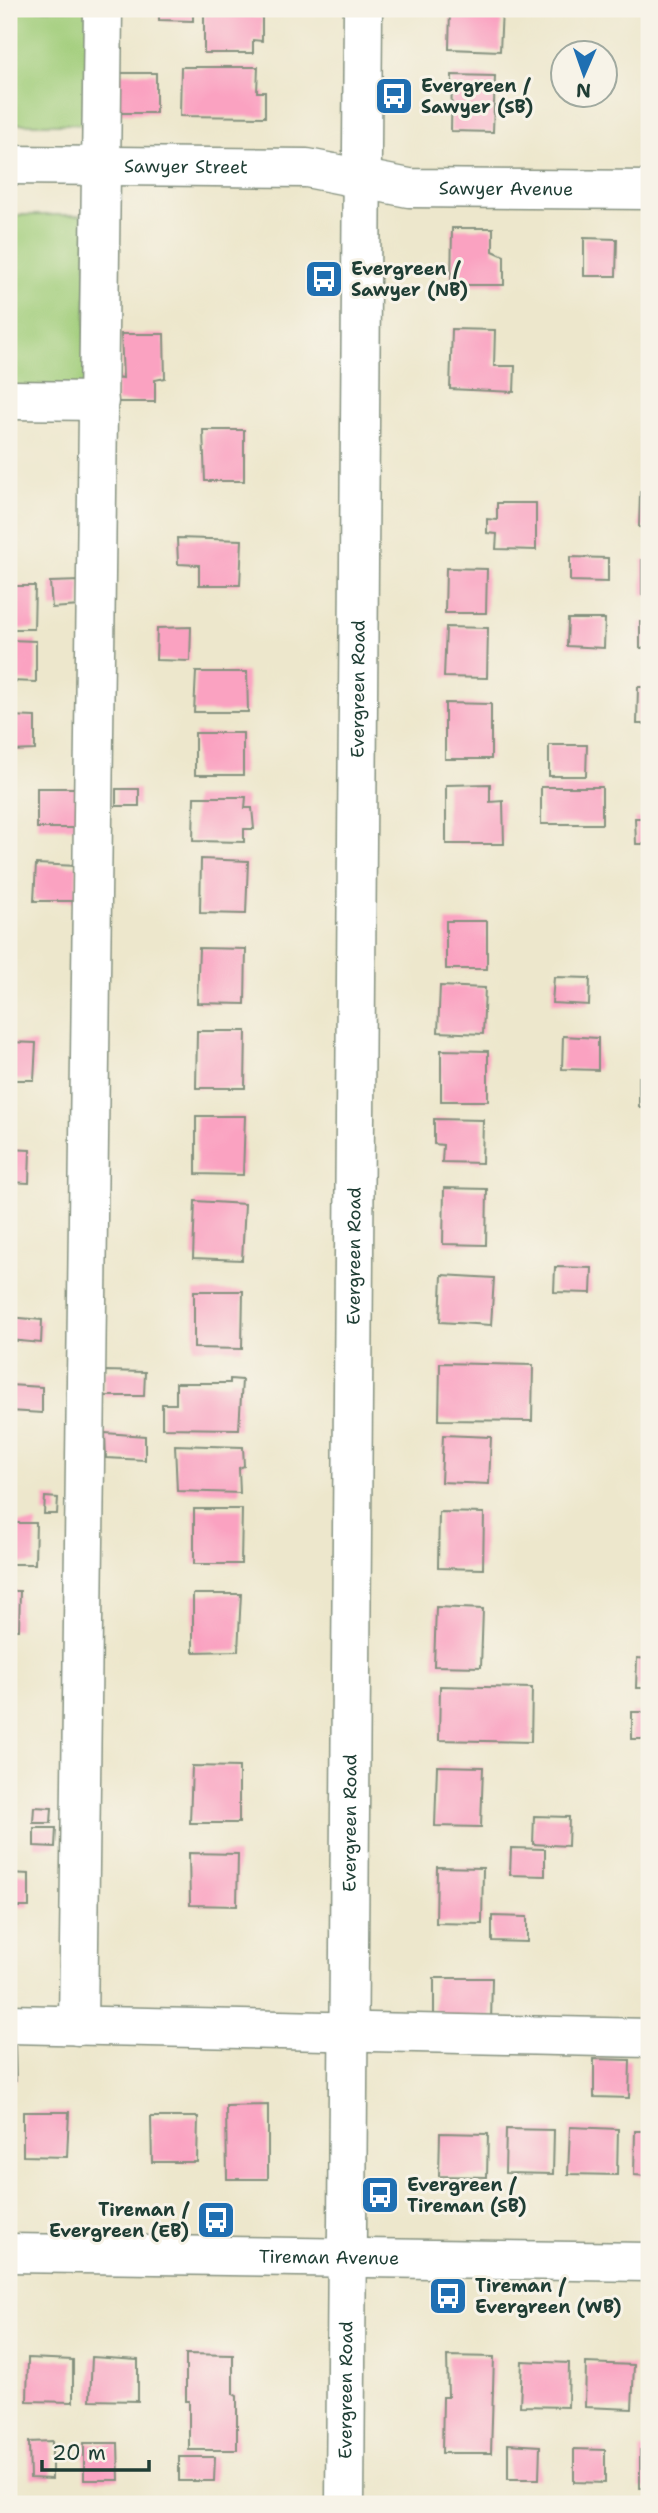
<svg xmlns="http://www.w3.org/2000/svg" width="658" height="2513" viewBox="0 0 658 2513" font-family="'Shantell Sans',sans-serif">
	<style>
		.green { fill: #a1cd7a; stroke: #608557; stroke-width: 2 }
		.building { fill: #faa2c1 }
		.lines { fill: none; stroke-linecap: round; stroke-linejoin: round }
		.minor-casing { stroke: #869280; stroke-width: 41 }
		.minor { stroke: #fff; stroke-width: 38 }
		.labels { text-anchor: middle; stroke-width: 6; stroke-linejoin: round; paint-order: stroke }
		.poi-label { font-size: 18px; font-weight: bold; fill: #1f3d34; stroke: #f7f3e8; text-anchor: start }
		.street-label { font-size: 18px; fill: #1f3d34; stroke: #f7f3e8 }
	</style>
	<rect width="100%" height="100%" fill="#f7f3e8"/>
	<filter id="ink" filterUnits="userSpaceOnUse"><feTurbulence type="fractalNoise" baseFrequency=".0143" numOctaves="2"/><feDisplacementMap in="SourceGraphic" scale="14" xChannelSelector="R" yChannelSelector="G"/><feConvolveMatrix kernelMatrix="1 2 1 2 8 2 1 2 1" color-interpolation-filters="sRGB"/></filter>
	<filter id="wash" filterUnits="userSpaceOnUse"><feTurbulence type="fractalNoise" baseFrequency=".00686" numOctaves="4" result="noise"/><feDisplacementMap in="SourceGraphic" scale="28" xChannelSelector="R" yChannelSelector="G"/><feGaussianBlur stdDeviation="1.57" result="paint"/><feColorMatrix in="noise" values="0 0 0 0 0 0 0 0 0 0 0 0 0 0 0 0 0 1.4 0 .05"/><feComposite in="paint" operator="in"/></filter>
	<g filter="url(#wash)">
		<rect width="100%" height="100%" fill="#ede7cc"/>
		<g class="green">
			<path d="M9,9H93L92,124H9Z"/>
			<path d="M9,215H87L85,391L9,390Z"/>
		</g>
		<g id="blocks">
			<g class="building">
				<path d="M159,9H193V21L159,20Z"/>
				<path d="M204,9L253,10V17H262V41L253,40V53H204Z"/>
				<path d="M450,9H502L500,51L449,49Z"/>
				<path d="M181,67H258L257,92H265V117L180,116Z"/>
				<rect x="118" y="73" width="38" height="40"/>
				<path d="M452,75L495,76L493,132L451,131Z"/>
				<path d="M452,228H493V251L504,256V285H451Z"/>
				<path d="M584,238L617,239L616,276H584Z"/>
				<path d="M452,329L495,330L494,366H515L514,392L450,389Z"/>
				<path d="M121,334H164L165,378L155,380V402H117L116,377L123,378Z"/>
				<path d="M203,430H244V481H205Z"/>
				<path d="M640,492H649V528L639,527Z"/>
				<path d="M497,503H536V550L496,549L497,534L487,533V519L497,520Z"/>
				<path d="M177,538L242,540L240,585H199V565L178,564Z"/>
				<path d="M570,557L608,558V582L570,581Z"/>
				<rect x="642" y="560" width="7" height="35"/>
				<path d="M446,568L487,569L486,613H445Z"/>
				<path d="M80,581V606L52,608L50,582Z"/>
				<path d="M9,586H35L34,629H9Z"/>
				<path d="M568,619H605L604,648L567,646Z"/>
				<path d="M640,622L649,623V648H640Z"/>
				<path d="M191,627L190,661L156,660L157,628Z"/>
				<path d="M446,627L488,628L487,678L444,677Z"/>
				<path d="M9,640L36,641V682L9,681Z"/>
				<path d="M196,672H247L248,712H194Z"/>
				<path d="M638,687H649V724H637Z"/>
				<path d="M445,703L491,704V759H445Z"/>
				<path d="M9,716L35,717V750L9,751Z"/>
				<rect x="195" y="733" width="48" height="42"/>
				<path d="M549,745H587L586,776H549Z"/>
				<path d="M490,784V802L503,801L504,844H446V785Z"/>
				<rect x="541" y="787" width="61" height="37"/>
				<path d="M37,788H78L77,828H37Z"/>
				<rect x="116" y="789" width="23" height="17"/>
				<path d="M194,797H246L245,808H252L254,829H244V842L193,841Z"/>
				<path d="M635,818H649V844H636Z"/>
				<path d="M201,859L248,861L246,914L200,913Z"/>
				<path d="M36,864L77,866L76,901H34Z"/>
				<rect x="446" y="921" width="41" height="48"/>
				<path d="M199,948L246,949L245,1004L197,1003Z"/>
				<path d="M554,977L590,978L589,1005L552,1003Z"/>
				<path d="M440,986L485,988L483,1034L438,1032Z"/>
				<path d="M197,1031H246L245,1088H196Z"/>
				<path d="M563,1036L598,1038V1070L562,1069Z"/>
				<path d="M9,1042L36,1043L34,1080H9Z"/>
				<path d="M441,1050L488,1051V1101H441Z"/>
				<rect x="639" y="1077" width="10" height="30"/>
				<path d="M196,1116H245L243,1175L196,1174Z"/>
				<path d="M434,1119L483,1120L482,1163L442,1162L443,1145L434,1144Z"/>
				<path d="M9,1149L30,1150L29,1183L9,1182Z"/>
				<path d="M444,1188L487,1189L486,1245L443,1244Z"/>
				<path d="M195,1201L245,1204L242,1260L193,1258Z"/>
				<path d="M555,1267L592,1268L591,1293L554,1292Z"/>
				<path d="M442,1275L494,1278L491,1325L440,1322Z"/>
				<path d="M194,1291H243L242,1349L194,1348Z"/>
				<path d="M9,1317L42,1320L41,1343L9,1340Z"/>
				<path d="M440,1363L533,1365L532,1421L439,1420Z"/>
				<path d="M104,1371L145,1372L144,1396H104Z"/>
				<path d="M230,1379L242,1380L239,1429L162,1428V1404H176V1383H230Z"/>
				<path d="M9,1385L42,1387V1413L9,1411Z"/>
				<path d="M105,1433L145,1436V1460L106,1458Z"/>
				<path d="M443,1435L491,1437L489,1484L441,1482Z"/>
				<path d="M175,1445L243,1447L244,1466L239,1468L240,1493L177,1491Z"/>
				<path d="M45,1497L58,1498L57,1514H44Z"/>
				<path d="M194,1509H242L241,1564H194Z"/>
				<path d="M439,1512L484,1513L483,1569L438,1568Z"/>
				<path d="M9,1523H36L35,1564H9Z"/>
				<path d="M9,1591H20L19,1630H9Z"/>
				<path d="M193,1594H241L238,1651L193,1652Z"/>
				<path d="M436,1607L483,1609L481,1667L434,1666Z"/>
				<path d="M637,1658L649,1659V1688H636Z"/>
				<path d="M440,1686L532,1688L531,1742L439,1740Z"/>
				<rect x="632" y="1712" width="17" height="27"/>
				<path d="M192,1766L239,1767V1823H190Z"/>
				<path d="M437,1766L483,1767L481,1827L435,1826Z"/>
				<path d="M34,1807L52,1808L51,1823H33Z"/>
				<path d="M534,1816L569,1817L568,1846L533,1844Z"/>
				<path d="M34,1828H56L55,1847L34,1846Z"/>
				<path d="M511,1848L545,1849V1876L510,1875Z"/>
				<path d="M189,1853L238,1854L237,1906L190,1905Z"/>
				<path d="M437,1867L483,1868L482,1924L436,1923Z"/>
				<path d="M9,1873L29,1874V1907H9Z"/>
				<path d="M492,1916L527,1917V1942L492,1941Z"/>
				<path d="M434,1978H492L491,2023L434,2022Z"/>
				<path d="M9,2042H15L16,2081H9Z"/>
				<path d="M594,2059L630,2060L629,2098L594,2097Z"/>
				<path d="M268,2105V2179H227L226,2106Z"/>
				<path d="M23,2112H69L67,2157L23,2156Z"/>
				<path d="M151,2117H198L197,2162H152Z"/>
				<path d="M570,2127L618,2129L617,2175L568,2174Z"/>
				<path d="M506,2129L554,2130L553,2174L505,2173Z"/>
				<path d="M635,2131H649V2176L634,2175Z"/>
				<path d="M440,2133L488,2134L487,2177L439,2176Z"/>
				<path d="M186,2354L233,2355V2394L237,2396V2450H189V2401H186Z"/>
				<path d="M447,2356L494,2357L491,2453H442L443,2397H448Z"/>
				<path d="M92,2357L138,2360V2401L90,2400Z"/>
				<path d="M28,2358L73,2360V2402L27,2401Z"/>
				<path d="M522,2361L569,2363L568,2407L520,2406Z"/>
				<path d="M586,2363L634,2365L632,2409L585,2407Z"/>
				<path d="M52,2441V2479L30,2478L29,2442Z"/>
				<path d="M84,2443H118L119,2480H84Z"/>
				<path d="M508,2444L540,2446L539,2479H508Z"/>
				<path d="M574,2449L605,2450V2483L574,2482Z"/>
				<rect x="640" y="2450" width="9" height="38"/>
				<path d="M179,2457H215L214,2481H179Z"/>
			</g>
		</g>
	</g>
	<g filter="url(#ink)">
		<use href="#blocks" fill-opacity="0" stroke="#869280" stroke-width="2"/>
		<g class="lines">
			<defs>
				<g id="minor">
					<path id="s1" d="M9,165L307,168L409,188L649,190"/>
					<path d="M9,400L99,401"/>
					<path d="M9,2024L649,2038"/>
					<path d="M78,2026L103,9"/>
					<path id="s2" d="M9,2253L649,2262"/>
					<path id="s3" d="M345,2504L363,9"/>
				</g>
			</defs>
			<use href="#minor" class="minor-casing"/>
			<use href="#minor" class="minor"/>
		</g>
	</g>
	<defs>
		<symbol id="bus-square" viewBox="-11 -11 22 22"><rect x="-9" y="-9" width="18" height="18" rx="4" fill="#1f6fb2" stroke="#f7f3e8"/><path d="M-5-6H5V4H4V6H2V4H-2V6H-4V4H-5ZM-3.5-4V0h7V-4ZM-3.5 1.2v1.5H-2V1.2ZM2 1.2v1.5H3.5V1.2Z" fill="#fff"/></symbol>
	</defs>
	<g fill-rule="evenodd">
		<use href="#bus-square" x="372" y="74" width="44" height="44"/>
		<use href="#bus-square" x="302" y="257" width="44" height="44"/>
		<use href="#bus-square" x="358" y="2173" width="44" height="44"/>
		<use href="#bus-square" x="194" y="2198" width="44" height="44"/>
		<use href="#bus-square" x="426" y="2274" width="44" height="44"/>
	</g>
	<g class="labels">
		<g class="poi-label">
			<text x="421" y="92">Evergreen /<tspan x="421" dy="21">Sawyer (SB)</tspan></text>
			<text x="351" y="275">Evergreen /<tspan x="351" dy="21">Sawyer (NB)</tspan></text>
			<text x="407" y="2191">Evergreen /<tspan x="407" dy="21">Tireman (SB)</tspan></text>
			<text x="189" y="2216" text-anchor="end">Tireman /<tspan x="189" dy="21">Evergreen (EB)</tspan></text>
			<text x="475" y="2292">Tireman /<tspan x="475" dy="21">Evergreen (WB)</tspan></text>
		</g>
		<g class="street-label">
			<text dy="6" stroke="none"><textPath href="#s1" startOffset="177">Sawyer Street</textPath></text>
			<text dy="6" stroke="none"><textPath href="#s1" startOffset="499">Sawyer Avenue</textPath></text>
			<text dy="6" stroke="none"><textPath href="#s3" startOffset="1815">Evergreen Road</textPath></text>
			<text dy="6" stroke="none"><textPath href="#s3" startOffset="1248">Evergreen Road</textPath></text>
			<text dy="6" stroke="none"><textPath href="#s3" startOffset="681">Evergreen Road</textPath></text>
			<text dy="6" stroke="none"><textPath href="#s2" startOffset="320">Tireman Avenue</textPath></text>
			<text dy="6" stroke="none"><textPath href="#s3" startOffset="114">Evergreen Road</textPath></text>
		</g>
	</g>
	<rect width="658" height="2513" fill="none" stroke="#f7f3e8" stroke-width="35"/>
	<g transform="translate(584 74) rotate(182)"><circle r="33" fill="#f7f3e8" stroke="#a1aaa0" stroke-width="2"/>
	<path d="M0-5L12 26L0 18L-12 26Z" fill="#1f6fb2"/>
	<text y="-10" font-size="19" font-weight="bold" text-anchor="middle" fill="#1f3d34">N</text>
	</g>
	<path d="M42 2460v10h107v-10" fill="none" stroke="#1f3d34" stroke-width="3.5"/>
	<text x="52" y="2460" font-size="21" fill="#1f3d34" stroke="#f7f3e8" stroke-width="5" paint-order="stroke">20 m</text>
</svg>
